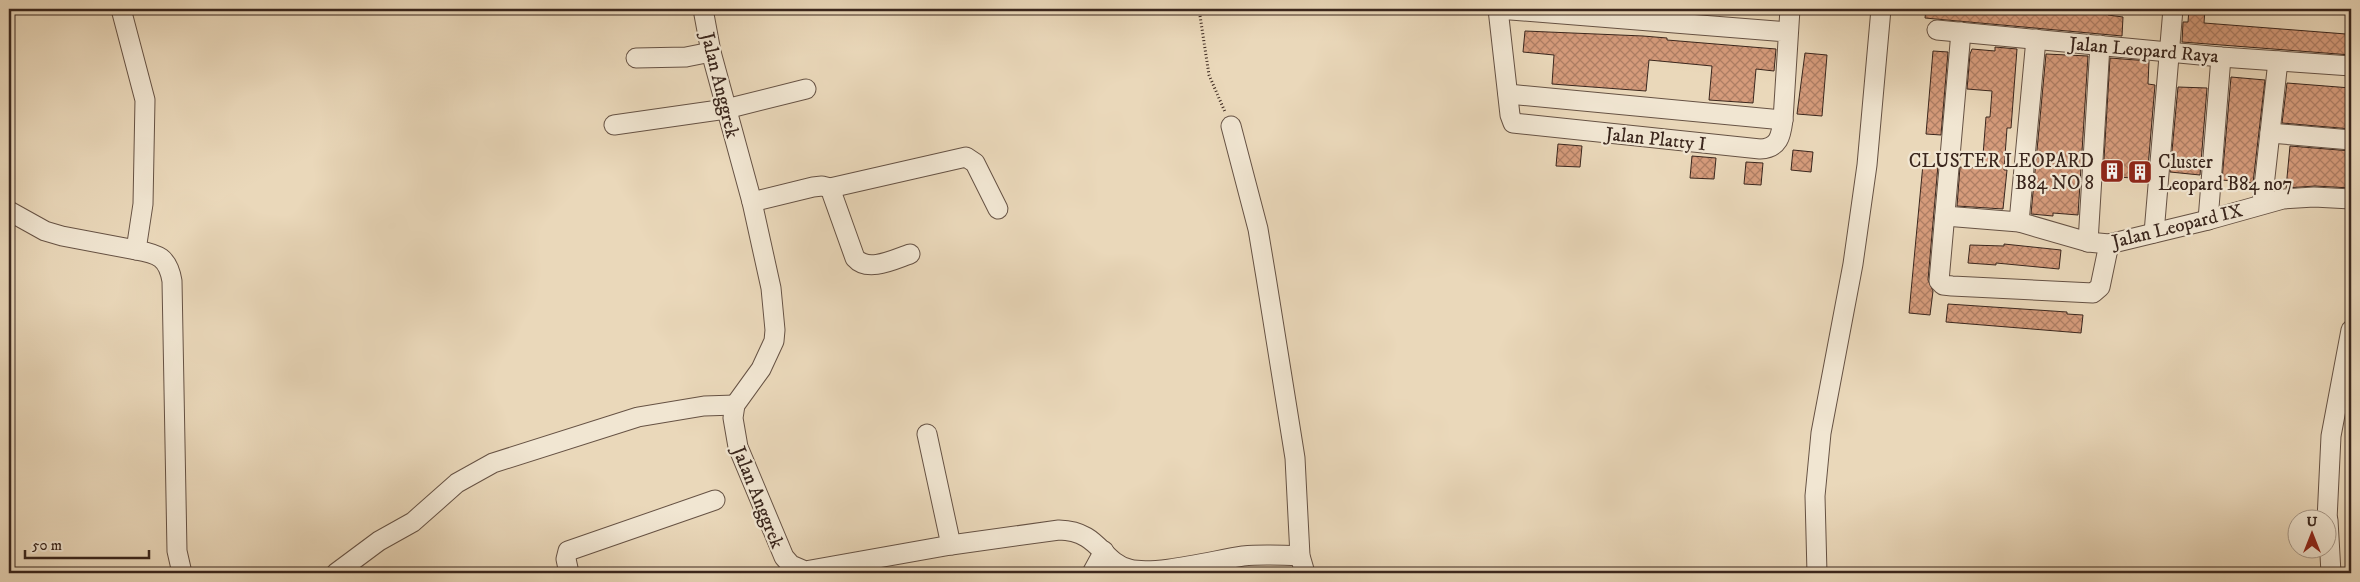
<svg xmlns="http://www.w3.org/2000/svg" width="2360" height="582" viewBox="0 0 2360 582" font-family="'IM FELL DW Pica',serif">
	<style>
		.building { fill: url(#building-cross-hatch); stroke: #3a261d }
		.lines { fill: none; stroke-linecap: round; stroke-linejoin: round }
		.minor-casing { stroke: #665244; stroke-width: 21 }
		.path { stroke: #3a261d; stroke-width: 3; stroke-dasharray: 1 2.5; stroke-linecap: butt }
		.minor { stroke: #f1e6d2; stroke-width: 19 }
		.labels { text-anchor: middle; stroke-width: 4.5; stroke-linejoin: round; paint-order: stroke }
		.street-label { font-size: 19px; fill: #3a261d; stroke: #f1e6d2 }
		.poi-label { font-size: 19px; fill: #3a261d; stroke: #f1e6d2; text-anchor: end }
	</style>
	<defs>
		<pattern id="building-cross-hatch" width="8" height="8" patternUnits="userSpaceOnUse" patternTransform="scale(1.25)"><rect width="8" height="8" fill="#d59b7b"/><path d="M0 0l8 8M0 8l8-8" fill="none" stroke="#ae7e64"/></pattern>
	</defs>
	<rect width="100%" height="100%" fill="#ead8ba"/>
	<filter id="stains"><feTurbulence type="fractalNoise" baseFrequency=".004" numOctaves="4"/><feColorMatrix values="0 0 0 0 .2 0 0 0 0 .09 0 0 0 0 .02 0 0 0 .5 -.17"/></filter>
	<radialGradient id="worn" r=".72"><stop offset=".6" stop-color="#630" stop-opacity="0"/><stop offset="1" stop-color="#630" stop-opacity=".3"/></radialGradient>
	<g class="building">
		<path d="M1926,9H2063L2109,13L2108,15L2123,17L2122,36L1925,18Z"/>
		<path d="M2189,9H2205L2204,23L2346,34L2351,36V55L2182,42L2183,22H2188Z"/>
		<path d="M1525,31L1643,36L1667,38V40L1776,49L1774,71L1756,69L1753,103L1709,100L1712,66L1649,60L1646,91L1552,84L1554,55L1523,52Z"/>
		<path d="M1995,47L2017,49L2011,128H2007L2004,170H2007L2003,209L1957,206L1960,167L1982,168L1986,117H1990L1992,91L1967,89L1970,54L1972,49L1995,51Z"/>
		<path d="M1933,51L1948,52L1941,135L1926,134Z"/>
		<path d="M1805,53L1827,55L1822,116L1797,114Z"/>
		<path d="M2046,54L2088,56L2078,215L2053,213V216L2031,214Z"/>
		<path d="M2110,58L2149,61L2148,84L2155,85L2147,179L2103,176Z"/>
		<path d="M2231,77L2265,80L2253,183L2222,180Z"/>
		<path d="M2287,83L2351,88V129L2282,123Z"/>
		<path d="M2178,87L2207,88L2200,175L2170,172Z"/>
		<path d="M1558,144L1582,146L1580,167L1556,166Z"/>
		<path d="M2290,146L2351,151V188L2315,186L2286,188Z"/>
		<path d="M1793,150L1813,152L1811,172L1791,170Z"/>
		<path d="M1692,156L1716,158L1714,179L1690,178Z"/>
		<path d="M1746,162L1763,163L1761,185L1744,184Z"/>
		<path d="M1923,164L1938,165L1928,280L1933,291L1930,315L1909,313Z"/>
		<path d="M2004,244L2061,250L2059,269L1996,263V265L1968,263L1970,245L2004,246Z"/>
		<path d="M1948,304L2067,312V314L2083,315L2081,333L1946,322Z"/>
	</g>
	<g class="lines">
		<defs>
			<g id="minor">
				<path d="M703,9L711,52L752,202L771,288L775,330L774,341L761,369L735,405L733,418L738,447L784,557L791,565L805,571L951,545L1059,530C1100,531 1101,562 1129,569C1155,576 1215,560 1243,556C1262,554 1281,555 1300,556"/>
				<path d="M1937,30L2221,57L2351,66"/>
				<path d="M1788,32L1498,9L1510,115L1513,123L1760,149C1779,148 1781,136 1783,120L1790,9"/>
				<path d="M1961,32L1939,281L1943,285L1952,286L2093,293L2100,287L2109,244"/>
				<path d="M636,58L686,57L711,52"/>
				<path d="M1508,94L1783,120"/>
				<path d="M614,125L726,109L806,89"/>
				<path d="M1231,126L1258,229L1266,277L1295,458L1300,556L1305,573"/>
				<path d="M2270,133L2351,140"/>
				<path d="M830,188L966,157L975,163L998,209"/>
				<path d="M752,202L813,187L822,186L830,188L855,258C868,273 895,259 910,254"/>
				<path d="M2262,204L2278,61"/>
				<path d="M9,211L45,231L62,236L136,250L143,204L145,100L121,9"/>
				<path d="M1945,216L2019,222L2088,242L2109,244L2208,220L2283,199L2314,197L2351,199"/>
				<path d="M2208,220L2221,57"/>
				<path d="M2019,222L2036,39"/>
				<path d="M2154,233L2173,9"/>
				<path d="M2088,242L2100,45"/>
				<path d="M136,250C158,254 168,257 172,281L177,551L182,573"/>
				<path d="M927,434L951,545"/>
				<path d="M2327,520L2331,436L2351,330"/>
				<path d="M2328,520L2331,573"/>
				<path d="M336,573L379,541L413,522L457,483L493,463L638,417L704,406L735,405"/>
				<path d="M569,573L566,559L568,551L715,500"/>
				<path d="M1092,573L1104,551"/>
				<path d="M1817,573L1815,496L1821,433L1853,264L1867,165L1881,9"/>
			</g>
		</defs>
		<use href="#minor" class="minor-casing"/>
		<path class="path" d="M1199,9L1209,75L1225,112"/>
		<use href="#minor" class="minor"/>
	</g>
	<defs>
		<symbol id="building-square" viewBox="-11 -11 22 22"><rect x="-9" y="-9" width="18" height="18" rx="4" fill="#8f2418" stroke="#f1e6d2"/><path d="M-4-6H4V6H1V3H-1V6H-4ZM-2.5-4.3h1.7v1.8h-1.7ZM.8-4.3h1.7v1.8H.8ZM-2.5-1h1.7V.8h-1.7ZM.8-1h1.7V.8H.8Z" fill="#fff"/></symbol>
	</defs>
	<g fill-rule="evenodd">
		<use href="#building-square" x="2098" y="157" width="28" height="28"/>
		<use href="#building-square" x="2126" y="158" width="28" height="28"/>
	</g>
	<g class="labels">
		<g class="street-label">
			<text transform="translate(2144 49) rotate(5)" y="7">Jalan Leopard Raya</text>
			<text transform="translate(721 85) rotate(76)" y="7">Jalan Anggrek</text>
			<text transform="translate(1656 138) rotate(6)" y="7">Jalan Platty I</text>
			<text transform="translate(2177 225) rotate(-14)" y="7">Jalan Leopard IX</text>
			<text transform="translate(759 497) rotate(68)" y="7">Jalan Anggrek</text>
		</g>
		<g class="poi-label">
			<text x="2094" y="167">CLUSTER LEOPARD<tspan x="2094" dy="22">B84 NO 8</tspan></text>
			<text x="2158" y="168" text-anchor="start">Cluster<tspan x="2158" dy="22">Leopard B84 no7</tspan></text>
		</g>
	</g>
	<rect width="2360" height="582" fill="none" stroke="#ead8ba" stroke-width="30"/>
	<rect x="10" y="10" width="2340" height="562" fill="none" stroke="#3a261d" stroke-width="2.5"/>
	<rect x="15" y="15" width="2330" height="552" fill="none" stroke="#3a261d"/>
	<g transform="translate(2312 534)"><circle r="24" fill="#f1e6d2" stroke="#a8998a"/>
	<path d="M0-4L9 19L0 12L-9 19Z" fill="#8f2418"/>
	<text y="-8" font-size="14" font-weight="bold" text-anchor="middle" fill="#3a261d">U</text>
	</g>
	<path d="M25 550v8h124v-8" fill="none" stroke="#3a261d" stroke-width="2.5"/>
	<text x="32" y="550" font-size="15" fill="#3a261d" stroke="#f1e6d2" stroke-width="4" paint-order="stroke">50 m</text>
	<rect width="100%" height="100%" filter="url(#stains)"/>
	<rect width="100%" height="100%" fill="url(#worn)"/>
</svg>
